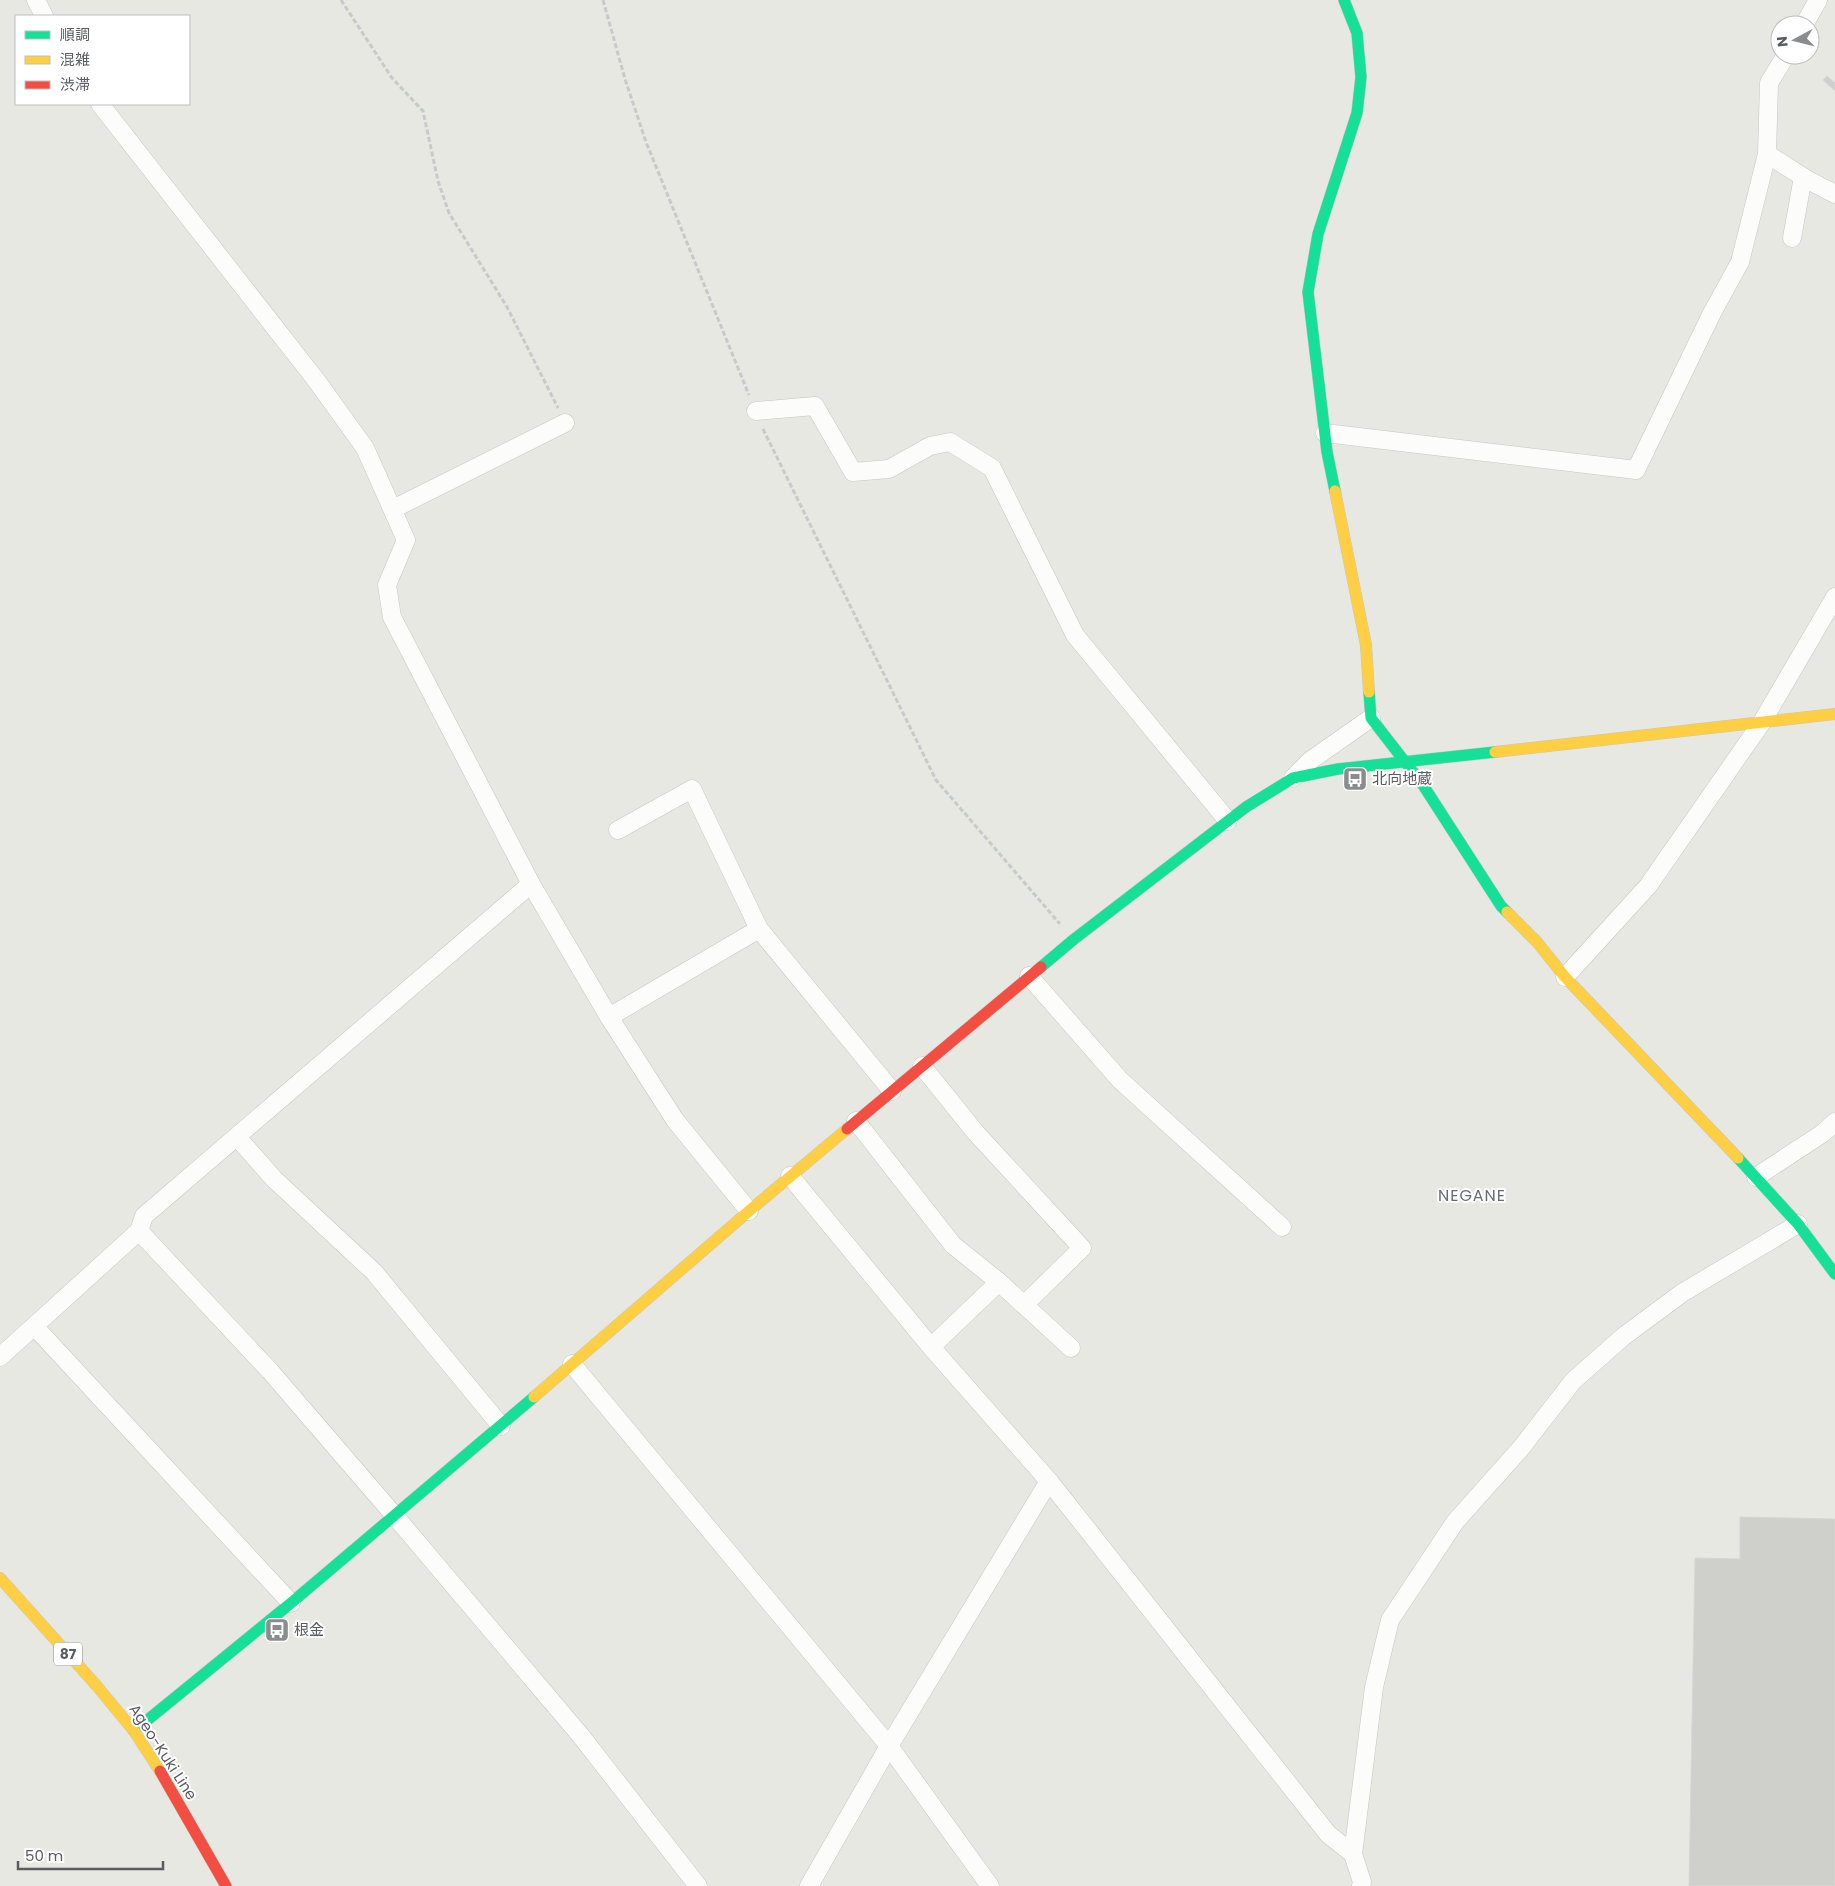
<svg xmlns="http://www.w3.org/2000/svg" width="1835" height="1886" viewBox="0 0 1835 1886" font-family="Poppins,'Noto Sans JP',sans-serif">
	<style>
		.building { fill: #cfcfcc; stroke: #d7d6d2 }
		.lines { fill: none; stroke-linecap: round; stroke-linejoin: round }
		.street-casing { stroke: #c5c5c3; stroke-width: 19 }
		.fast-casing { stroke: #c5c5c4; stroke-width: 12 }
		.slow-casing { stroke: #c5c5c4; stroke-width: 12 }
		.jam-casing { stroke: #c5c5c4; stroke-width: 12 }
		.path { stroke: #c6cac9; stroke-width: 3; stroke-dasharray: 5 2.5; stroke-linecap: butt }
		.street { stroke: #fcfcfb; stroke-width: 18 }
		.fast { stroke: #16e098; stroke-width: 11 }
		.slow { stroke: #ffcf43; stroke-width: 11 }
		.jam { stroke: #f24e42; stroke-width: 11 }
		.labels { text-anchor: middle; stroke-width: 4; stroke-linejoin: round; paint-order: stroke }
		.shield { fill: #fff; stroke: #8b8c90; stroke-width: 1 }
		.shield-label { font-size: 14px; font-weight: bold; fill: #595b60 }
		.poi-label { font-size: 15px; fill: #595b60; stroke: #fff; text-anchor: start }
		.street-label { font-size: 15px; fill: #595b60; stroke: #fff }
		.neighbourhood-label { font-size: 16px; letter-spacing: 1px; fill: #6a6c72; stroke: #fff }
	</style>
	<rect width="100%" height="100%" fill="#e8e8e2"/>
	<g class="building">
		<path d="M1827,76L1835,83V91L1823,80Z"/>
		<path d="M1740,1517L1835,1519V1886H1689L1695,1558L1740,1559Z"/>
	</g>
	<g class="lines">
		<defs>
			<g id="street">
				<path d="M36,0L44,16"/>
				<path d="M1804,25L1818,0"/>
				<path d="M100,104L316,380L365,448L406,540L387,585L392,617L531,884L609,1017L675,1120L749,1211"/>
				<path d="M1767,154L1808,180L1835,194"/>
				<path d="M1792,238L1803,177"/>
				<path d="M756,411L815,406L853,472L889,469L930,446L950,442L992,468L1075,635L1228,821"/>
				<path d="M1325,433L1636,470L1712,313L1740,262L1767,154L1769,83L1786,55"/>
				<path d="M393,509L565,423"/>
				<path d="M1293,778L1311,760L1371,718"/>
				<path d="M759,929L892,1091"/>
				<path d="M1029,976L1120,1080L1282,1227"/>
				<path d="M1565,977L1648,886L1762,722L1835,597"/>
				<path d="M609,1017L759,929L692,789L618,830"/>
				<path d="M922,1066L976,1133L1082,1248L1024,1305"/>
				<path d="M856,1121L953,1245L999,1282L1071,1348"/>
				<path d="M237,1137L274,1179L374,1272L501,1426"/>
				<path d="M790,1176L931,1347L1049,1481L1328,1834L1353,1854"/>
				<path d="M1756,1177L1823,1133L1835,1122"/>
				<path d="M139,1231L270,1371L394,1515L581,1736L698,1886"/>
				<path d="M34,1326L291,1603"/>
				<path d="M931,1347L999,1282"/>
				<path d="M0,1357L139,1231L144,1216L531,884"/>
				<path d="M572,1364L889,1746L990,1886"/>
				<path d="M809,1886L889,1746L1049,1481"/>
				<path d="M1361,1886L1362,1882L1353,1854L1374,1687L1390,1620L1455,1522L1521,1448L1573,1381L1624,1336L1682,1293L1798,1224"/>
			</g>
			<g id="fast">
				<path d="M1335,491L1327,452L1308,292L1318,234L1357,113L1361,77L1357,33L1344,0"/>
				<path d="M1369,692L1371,718L1423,785L1501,906L1507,912"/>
				<path d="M1041,967L1073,940L1246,807L1293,778L1338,769L1495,752"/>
				<path d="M1738,1158L1798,1224L1835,1274"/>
				<path d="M134,1731L291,1603L534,1397"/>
			</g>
			<g id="slow">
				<path d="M1335,491L1366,645L1369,692"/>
				<path d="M1495,752L1835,714"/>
				<path d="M1507,912L1537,942L1565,977L1738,1158"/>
				<path d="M534,1397L749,1211L847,1129"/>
				<path d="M0,1578L96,1685L134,1731L160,1771"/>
			</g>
			<g id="jam">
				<path d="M847,1129L1041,967"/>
				<path d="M160,1771L226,1886"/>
			</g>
		</defs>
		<use href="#street" class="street-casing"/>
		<use href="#fast" class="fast-casing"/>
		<use href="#slow" class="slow-casing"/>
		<use href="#jam" class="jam-casing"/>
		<g class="path">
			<path d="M341,0L392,78L423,111L438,181L449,213L507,307L558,408"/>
			<path d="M603,0L625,79L646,142L749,395"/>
			<path d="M763,429L936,780L1060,924"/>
		</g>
		<use href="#street" class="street"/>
		<use href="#fast" class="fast"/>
		<use href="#slow" class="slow"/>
		<use href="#jam" class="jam"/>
	</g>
	<defs>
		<symbol id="bus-square" viewBox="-11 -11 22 22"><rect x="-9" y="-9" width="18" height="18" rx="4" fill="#8b8c8e" stroke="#fff"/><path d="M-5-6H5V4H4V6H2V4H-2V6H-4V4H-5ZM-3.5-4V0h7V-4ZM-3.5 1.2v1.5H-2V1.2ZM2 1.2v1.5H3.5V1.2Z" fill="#fff"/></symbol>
	</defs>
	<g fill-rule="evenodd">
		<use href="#bus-square" x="1341" y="765" width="28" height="28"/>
		<use href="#bus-square" x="263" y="1616" width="28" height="28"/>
	</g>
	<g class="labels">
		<rect class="shield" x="54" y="1642.5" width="28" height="23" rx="4"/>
		<g class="shield-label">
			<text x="68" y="1659">87</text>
		</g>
		<g class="poi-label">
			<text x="1372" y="784">北向地蔵</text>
			<text x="294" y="1635">根金</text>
		</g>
		<g class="street-label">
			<text transform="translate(163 1752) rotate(57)" y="5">Ageo-Kuki Line</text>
		</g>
		<g class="neighbourhood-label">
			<text x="1472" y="1201">NEGANE</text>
		</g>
	</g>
	<rect x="15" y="15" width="175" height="90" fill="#ffffff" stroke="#bdbdbf"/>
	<rect x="25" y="31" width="25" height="8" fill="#16e098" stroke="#bdbdbf"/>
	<text x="60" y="40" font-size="15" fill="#595b60">順調</text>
	<rect x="25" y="56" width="25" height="8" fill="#ffcf43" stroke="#bdbdbf"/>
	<text x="60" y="65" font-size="15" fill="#595b60">混雑</text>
	<rect x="25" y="81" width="25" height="8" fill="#f24e42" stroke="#bdbdbf"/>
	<text x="60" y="90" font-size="15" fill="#595b60">渋滞</text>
	<g transform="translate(1795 40) rotate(263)"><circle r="24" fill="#ffffff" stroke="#bdbdbf"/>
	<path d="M0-4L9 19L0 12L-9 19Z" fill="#8b8c8e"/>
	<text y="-8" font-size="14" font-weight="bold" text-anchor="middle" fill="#595b60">N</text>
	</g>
	<path d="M18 1861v8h145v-8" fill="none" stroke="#595b60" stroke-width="2.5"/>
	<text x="25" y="1861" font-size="15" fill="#595b60" stroke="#ffffff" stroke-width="4" paint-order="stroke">50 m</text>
</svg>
